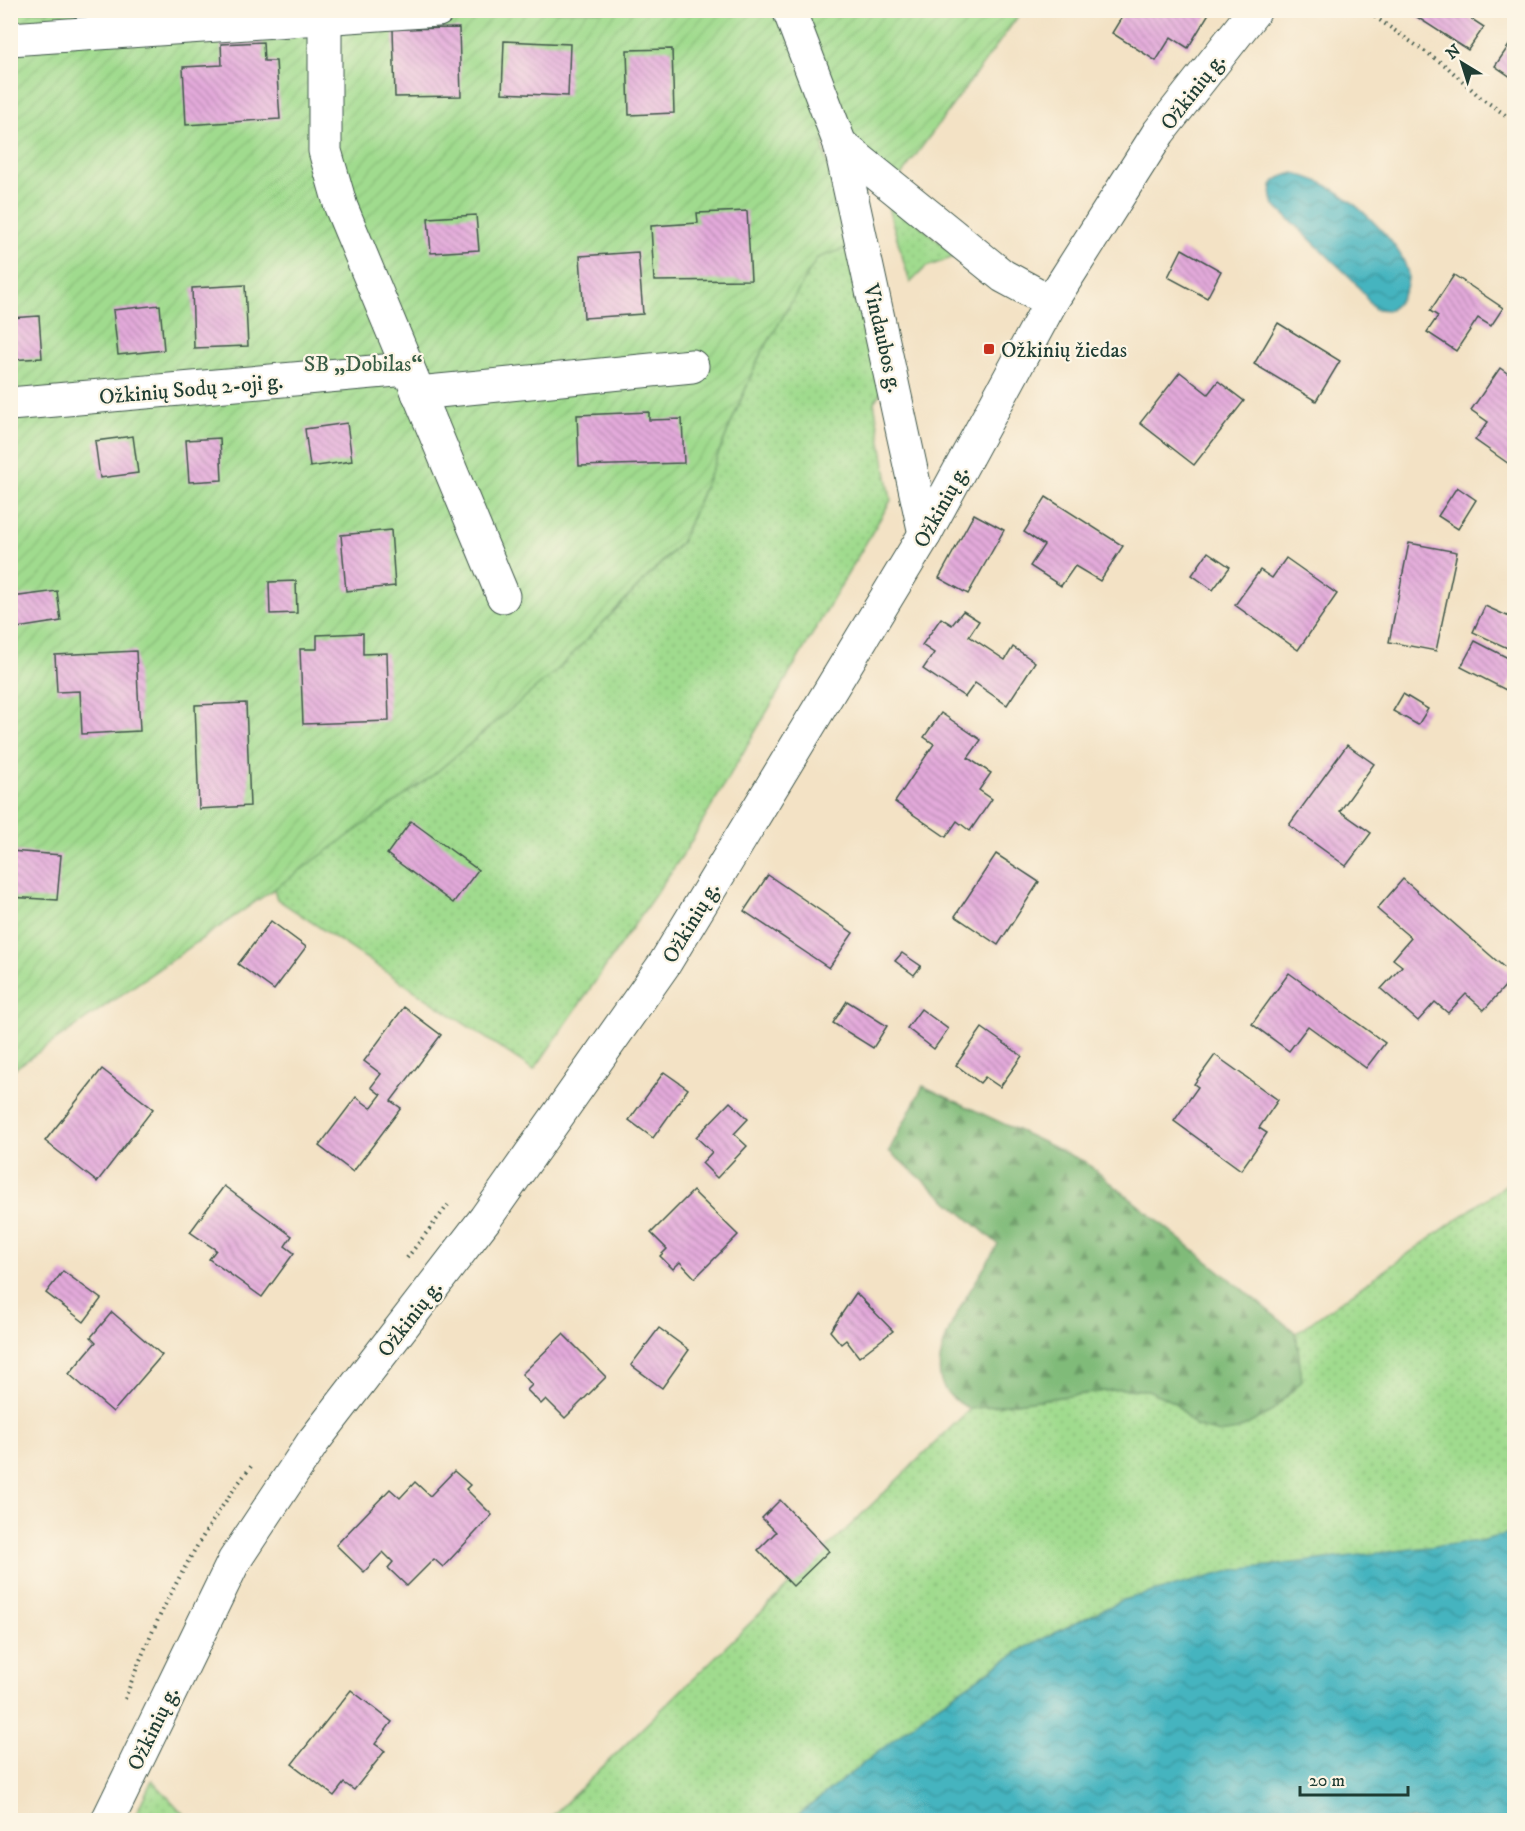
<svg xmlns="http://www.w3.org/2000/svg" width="1525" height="1831" viewBox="0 0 1525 1831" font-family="'IM FELL DW Pica',serif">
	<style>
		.grass { fill: url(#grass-dots); stroke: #608c61; stroke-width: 1.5 }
		.forest { fill: url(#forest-firs); stroke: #507c56; stroke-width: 1.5 }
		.garden { fill: url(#garden-furrows); stroke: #608c61; stroke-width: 1.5 }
		.water { fill: url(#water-waves); stroke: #32787a; stroke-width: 1.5 }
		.building { fill: url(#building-back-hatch) }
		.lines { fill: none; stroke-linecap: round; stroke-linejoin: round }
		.minor-casing { stroke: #3f564a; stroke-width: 35 }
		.path { stroke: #3f564a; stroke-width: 4; stroke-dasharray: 1.5 4.5; stroke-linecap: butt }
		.minor { stroke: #fff; stroke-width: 33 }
		.poi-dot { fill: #c8321e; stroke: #fcf5e5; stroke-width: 2 }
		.labels { text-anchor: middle; stroke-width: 4.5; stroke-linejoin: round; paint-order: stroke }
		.street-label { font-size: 22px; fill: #1f3d34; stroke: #fcf5e5 }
		.poi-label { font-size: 22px; fill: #1f3d34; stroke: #fcf5e5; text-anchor: start }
		.park-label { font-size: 22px; fill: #395d46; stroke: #fcf5e5 }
	</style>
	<defs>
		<pattern id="grass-dots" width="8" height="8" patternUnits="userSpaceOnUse" patternTransform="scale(1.5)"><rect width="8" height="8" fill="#a0db8e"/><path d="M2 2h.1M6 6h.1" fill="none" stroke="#89bd7b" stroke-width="1.8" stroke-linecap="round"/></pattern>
		<pattern id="forest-firs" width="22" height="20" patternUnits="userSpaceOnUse" patternTransform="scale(1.5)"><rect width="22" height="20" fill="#80bb79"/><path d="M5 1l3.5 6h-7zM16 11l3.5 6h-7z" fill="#689964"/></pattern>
		<pattern id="garden-furrows" width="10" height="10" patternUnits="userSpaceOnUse" patternTransform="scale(1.5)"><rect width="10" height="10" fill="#a0db8e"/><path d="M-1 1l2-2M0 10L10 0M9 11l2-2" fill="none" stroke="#89bd7b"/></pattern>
		<pattern id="water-waves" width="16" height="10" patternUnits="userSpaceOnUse" patternTransform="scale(1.5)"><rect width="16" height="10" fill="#45b4bf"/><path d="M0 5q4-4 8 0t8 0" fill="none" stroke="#39949c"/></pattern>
		<pattern id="building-back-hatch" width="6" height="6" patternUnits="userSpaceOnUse" patternTransform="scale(1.5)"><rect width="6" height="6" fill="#e4aadb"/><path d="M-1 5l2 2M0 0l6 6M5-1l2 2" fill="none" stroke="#b88cb2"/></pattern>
	</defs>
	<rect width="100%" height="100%" fill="#fcf5e5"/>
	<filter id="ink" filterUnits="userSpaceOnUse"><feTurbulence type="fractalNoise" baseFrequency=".0167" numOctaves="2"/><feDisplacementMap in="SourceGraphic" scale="12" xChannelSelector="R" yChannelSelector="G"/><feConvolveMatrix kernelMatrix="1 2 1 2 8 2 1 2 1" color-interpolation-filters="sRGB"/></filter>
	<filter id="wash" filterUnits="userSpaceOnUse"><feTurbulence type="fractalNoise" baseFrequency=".008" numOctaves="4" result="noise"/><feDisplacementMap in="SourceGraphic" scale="24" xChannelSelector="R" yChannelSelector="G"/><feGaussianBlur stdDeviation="1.35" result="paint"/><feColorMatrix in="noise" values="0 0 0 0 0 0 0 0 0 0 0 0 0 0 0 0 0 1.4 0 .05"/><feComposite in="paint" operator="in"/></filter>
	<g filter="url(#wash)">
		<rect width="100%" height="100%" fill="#f3e2c5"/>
		<g class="grass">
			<path d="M885,197L957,256L926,267L910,283Z"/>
			<path d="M849,247L883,389L874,402L891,500L686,850L534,1070L277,899L274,889L433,775L557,670L681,543L758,359L817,258Z"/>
			<path d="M1514,1179V1532L1480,1541L1123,1600L1024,1648L936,1706L792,1820H548L970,1409L1120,1389L1149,1390L1175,1403L1195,1426L1302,1381L1296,1333Z"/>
			<path d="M152,1780L189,1820H133Z"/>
		</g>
		<path class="forest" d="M923,1086L1085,1162L1296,1333L1302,1381L1271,1412L1238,1430L1219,1433L1195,1426L1175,1403L1148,1390L1120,1389L970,1409C957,1402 942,1393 940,1377C934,1336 979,1280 998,1244L889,1151Z"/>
		<path class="garden" d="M11,11H1022L899,178L822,142L849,247L817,258L758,359L681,542L557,670L433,775L274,889L11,1071Z"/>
		<g class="water">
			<path d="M1294,173C1305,177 1318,180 1328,186C1353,200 1400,242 1407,270C1411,285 1402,300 1390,310L1375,309L1354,281L1274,205C1267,184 1273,178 1294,173Z"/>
			<path d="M1514,1532V1820H792L936,1706L1024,1648L1123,1600L1235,1570L1480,1541Z"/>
		</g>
		<g id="blocks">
			<g class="building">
				<path d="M1126,10H1211L1188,48L1171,37L1156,61L1112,33Z"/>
				<path d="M1406,10H1458L1484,27L1468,50Z"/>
				<path d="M459,28L461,96L395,97L393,29Z"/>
				<path d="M504,41L570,44L568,96L502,93Z"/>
				<path d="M263,42L264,61H276L280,119L186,125L183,67L222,65L221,44Z"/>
				<path d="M1510,44L1514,48V79L1495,66Z"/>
				<path d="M672,49L674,113L629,115L627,50Z"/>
				<path d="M13,67L14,116H10V68Z"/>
				<path d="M747,211L751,280L654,281L651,226L698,223L697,213Z"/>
				<path d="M476,215L479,250L431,253L428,218Z"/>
				<path d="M1182,249L1221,271L1207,298L1168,277Z"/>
				<path d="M638,252L643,314L584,318L580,256Z"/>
				<path d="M1454,275L1503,308L1491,326L1478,318L1456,351L1427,332L1438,316L1430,311Z"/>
				<path d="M245,285L248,346L194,348L192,288Z"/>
				<path d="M160,305L164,350L118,355L113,310Z"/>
				<path d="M39,316L42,358L10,360V318Z"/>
				<path d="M1278,323L1340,361L1316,401L1254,364Z"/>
				<path d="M1500,368L1514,378V455L1509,464L1475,440L1488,422L1471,410Z"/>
				<path d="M1180,372L1208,394L1218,381L1244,401L1194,465L1140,423Z"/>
				<path d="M649,412V420L682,419L684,463L579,466L577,415Z"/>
				<path d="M347,423L352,461L310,467L305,429Z"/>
				<path d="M133,436L138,473L100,478L95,441Z"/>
				<path d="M220,438L222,480L189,482L186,440Z"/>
				<path d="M1457,487L1476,500L1458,529L1438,516Z"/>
				<path d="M1046,497L1123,546L1100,581L1075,566L1061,586L1030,566L1044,545L1024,532Z"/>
				<path d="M974,514L1004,530L968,594L939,578Z"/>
				<path d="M391,530L395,586L346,591L341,535Z"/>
				<path d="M1409,543L1457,552L1436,651L1389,642Z"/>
				<path d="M1208,552L1230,567L1213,590L1192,575Z"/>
				<path d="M1286,558L1337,594L1298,650L1235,605L1260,570L1272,578Z"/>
				<path d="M296,581L297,613L270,614L269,582Z"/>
				<path d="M57,591L61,621L17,628L12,597Z"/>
				<path d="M1485,606L1514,619V651L1473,632Z"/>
				<path d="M963,611L979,621L969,636L1005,660L1013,647L1035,662L1007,705L975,683L965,697L923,669L934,653L922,645L941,618L952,625Z"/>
				<path d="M363,633V654L387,653L389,721L303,724L300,649H317V635Z"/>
				<path d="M1475,641L1514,661V673L1506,690L1461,667Z"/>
				<path d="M136,651L140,731L82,734L80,691L57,692L55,655Z"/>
				<path d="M1403,694L1428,709L1418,725L1393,711Z"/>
				<path d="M246,703L250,806L199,809L195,705Z"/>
				<path d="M941,713L981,740L968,758L991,773L979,790L992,799L970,831L957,821L946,837L895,802L934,744L924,737Z"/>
				<path d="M1347,745L1374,764L1340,811L1371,833L1346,866L1289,825Z"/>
				<path d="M411,821L478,870L453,903L387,854Z"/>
				<path d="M10,851L61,855L57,900L10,897Z"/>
				<path d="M996,854L1039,882L998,945L955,916Z"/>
				<path d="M768,875L853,933L829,968L744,911Z"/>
				<path d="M1403,879L1514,976L1484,1010L1466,994L1448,1013L1435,1002L1418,1021L1381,989L1402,966L1393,959L1411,938L1377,909Z"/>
				<path d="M271,921L306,947L274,990L238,964Z"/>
				<path d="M902,953L921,966L914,975L895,961Z"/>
				<path d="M1289,973L1385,1043L1366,1068L1308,1026L1289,1051L1252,1024Z"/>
				<path d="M847,1001L887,1026L873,1048L833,1023Z"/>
				<path d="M404,1007L441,1035L391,1101L401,1108L353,1172L319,1146L356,1097L371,1108L381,1095L371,1087L381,1074L364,1061Z"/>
				<path d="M921,1009L948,1029L934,1049L907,1028Z"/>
				<path d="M982,1028L1022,1056L1000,1087L985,1077L980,1083L956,1065Z"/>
				<path d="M1215,1055L1278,1100L1259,1128L1267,1133L1241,1170L1174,1121L1198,1087L1194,1084Z"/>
				<path d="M102,1069L153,1109L97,1182L45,1141Z"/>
				<path d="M664,1072L688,1089L653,1138L629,1120Z"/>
				<path d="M730,1102L748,1119L734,1134L747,1146L717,1178L702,1163L712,1152L696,1137Z"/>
				<path d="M224,1186L292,1236L285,1246L294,1253L262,1297L209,1259L216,1250L190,1232Z"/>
				<path d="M693,1191L738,1235L695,1278L680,1262L673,1269L660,1256L667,1249L651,1233Z"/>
				<path d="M63,1271L101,1299L84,1322L46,1293Z"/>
				<path d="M856,1293L893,1331L859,1357L846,1340L841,1344L830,1331Z"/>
				<path d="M112,1312L162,1355L113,1412L69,1374L96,1342L91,1337Z"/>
				<path d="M659,1328L689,1350L662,1388L631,1365Z"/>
				<path d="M563,1334L606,1377L565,1418L546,1399L541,1404L527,1390L532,1385L522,1374Z"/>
				<path d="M454,1471L470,1485L466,1489L492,1515L443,1567L434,1559L407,1586L388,1568L393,1562L383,1552L364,1572L336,1545L390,1489L400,1498L415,1482L430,1496Z"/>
				<path d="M780,1500L829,1551L793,1586L758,1550L776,1532L762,1518Z"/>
				<path d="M351,1690L392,1722L375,1744L385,1751L354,1790L344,1783L334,1796L292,1764Z"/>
			</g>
		</g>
	</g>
	<g filter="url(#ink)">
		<use href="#blocks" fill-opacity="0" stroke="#3f564a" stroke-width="1.5"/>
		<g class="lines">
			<defs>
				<g id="minor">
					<path d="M325,10V151L341,207L503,596"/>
					<path d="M789,10L840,144L925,534"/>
					<path d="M10,39L438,10"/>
					<path d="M840,144L1003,276L1051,302"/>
					<path d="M418,393L692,366"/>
					<path d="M10,404L407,369"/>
					<path d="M108,1820L234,1561L313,1442L485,1219L665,963L925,534L1051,302L1159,132L1255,10"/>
				</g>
			</defs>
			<use href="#minor" class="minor-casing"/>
			<g class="path">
				<path d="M1365,10L1446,66L1480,97L1514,121"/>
				<path d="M407,1258L448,1205"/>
				<path d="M125,1699C154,1618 200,1531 253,1464"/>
			</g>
			<use href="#minor" class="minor"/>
		</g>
	</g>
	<rect class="poi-dot" x="983" y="343" width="12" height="12" rx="3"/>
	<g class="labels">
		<g class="street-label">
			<text transform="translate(1192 91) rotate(-52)" y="8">Ožkinių g.</text>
			<text transform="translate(884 338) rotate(77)" y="8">Vindaubos g.</text>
			<text transform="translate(191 388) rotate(-5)" y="8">Ožkinių Sodų 2-oji g.</text>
			<text transform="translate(940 506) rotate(-61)" y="8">Ožkinių g.</text>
			<text transform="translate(690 922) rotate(-59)" y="8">Ožkinių g.</text>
			<text transform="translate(409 1318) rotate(-52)" y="8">Ožkinių g.</text>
			<text transform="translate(152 1728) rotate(-64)" y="8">Ožkinių g.</text>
		</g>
		<g class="poi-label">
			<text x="1001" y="357">Ožkinių žiedas</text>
		</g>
		<g class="park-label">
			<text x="363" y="371">SB „Dobilas“</text>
		</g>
	</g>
	<rect width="1525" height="1831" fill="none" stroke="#fcf5e5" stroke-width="36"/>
	<g transform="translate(1462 63) rotate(322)" stroke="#fcf5e5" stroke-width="4.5" paint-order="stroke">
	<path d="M0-4.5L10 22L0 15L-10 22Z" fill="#1f3d34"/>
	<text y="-9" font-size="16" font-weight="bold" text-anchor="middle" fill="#1f3d34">N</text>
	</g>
	<path d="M1300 1786v9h108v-9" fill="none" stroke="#1f3d34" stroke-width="3"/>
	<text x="1309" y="1786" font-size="18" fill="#1f3d34" stroke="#fcf5e5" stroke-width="4.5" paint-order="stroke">20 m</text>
</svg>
